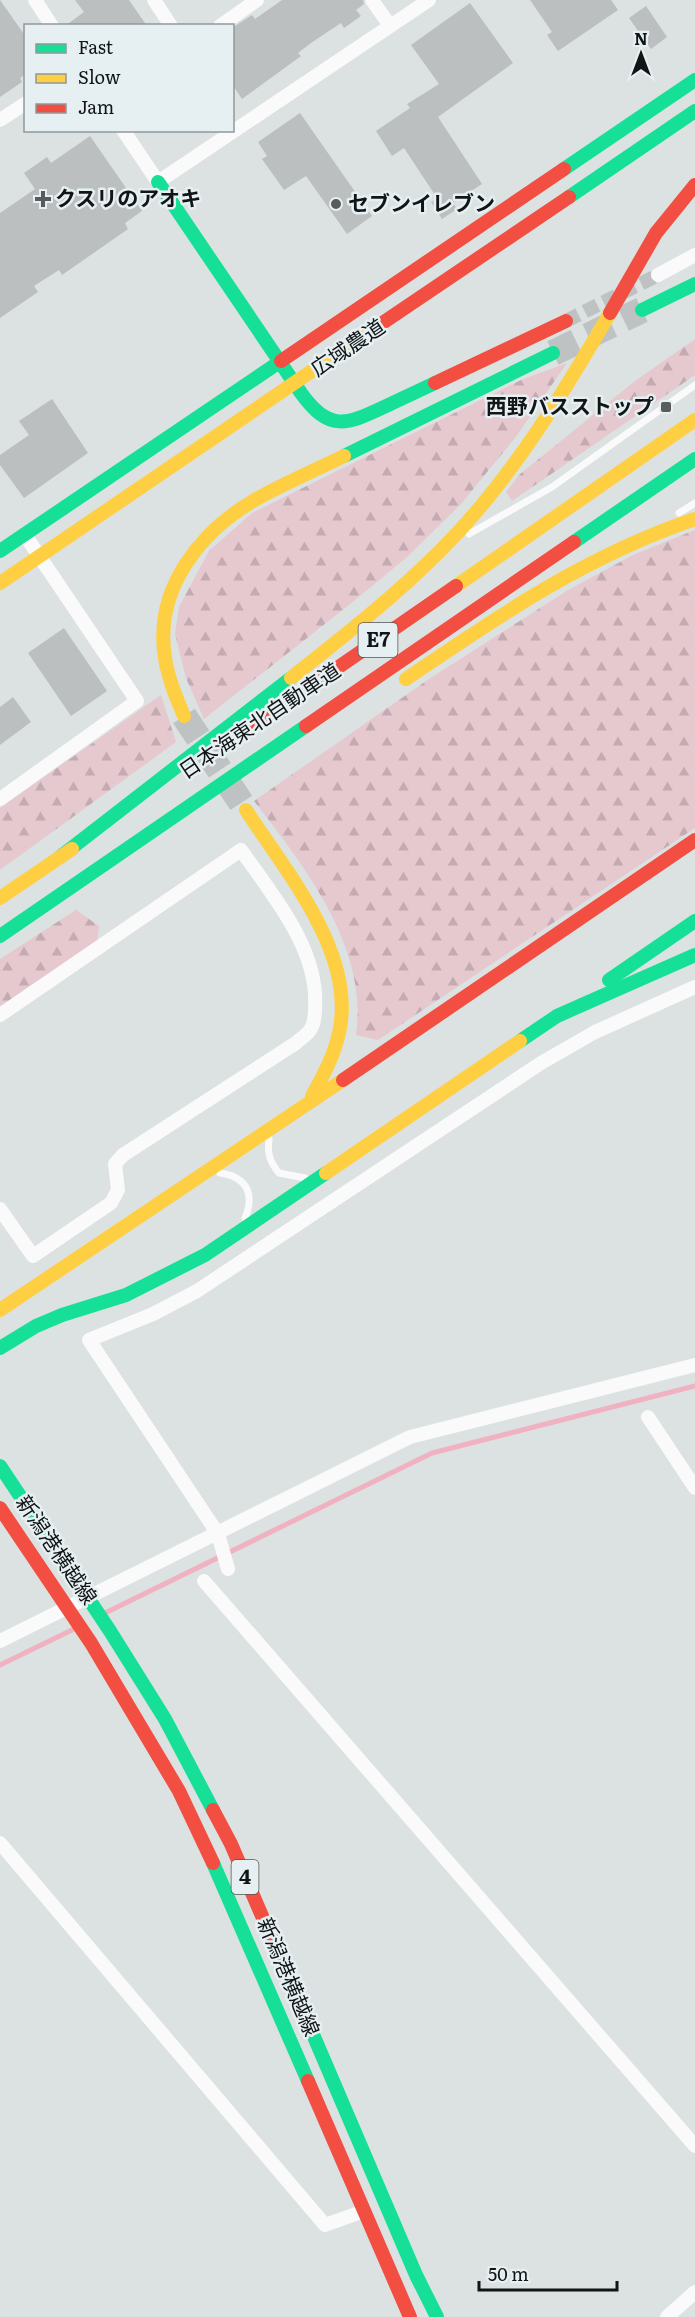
<svg xmlns="http://www.w3.org/2000/svg" width="695" height="2317" viewBox="0 0 695 2317" font-family="Literata,'Noto Sans JP',serif">
	<style>
		.forest { fill: url(#forest-firs) }
		.lines { fill: none; stroke-linecap: round; stroke-linejoin: round }
		.stream { stroke: #f0b2c1; stroke-width: 5 }
		.building { fill: #bcbfc0 }
		.street-tunnel { stroke: #bec2c3; stroke-width: 14; stroke-dasharray: 14 7; stroke-linecap: butt }
		.highway-tunnel { stroke: #bec2c3; stroke-width: 26; stroke-dasharray: 26 13; stroke-linecap: butt }
		.lane { stroke: #fafafb; stroke-width: 7 }
		.street { stroke: #fafafb; stroke-width: 14 }
		.fast { stroke: #16e098; stroke-width: 14 }
		.slow { stroke: #ffcf43; stroke-width: 14 }
		.jam { stroke: #f24e42; stroke-width: 14 }
		.poi-dot { fill: #595c5d; stroke: #e6eff2; stroke-width: 2 }
		.labels { text-anchor: middle; stroke-width: 5; stroke-linejoin: round; paint-order: stroke }
		.shield { fill: #e6eff2; stroke: #525658; stroke-width: 1.5 }
		.shield-label { font-size: 20px; font-weight: bold; fill: #121516 }
		.poi-label { font-size: 21px; font-weight: bold; fill: #121516; stroke: #e6eff2; text-anchor: start }
		.street-label { font-size: 21px; fill: #121516; stroke: #e6eff2 }
	</style>
	<defs>
		<pattern id="forest-firs" width="22" height="20" patternUnits="userSpaceOnUse" patternTransform="scale(1.5)"><rect width="22" height="20" fill="#e6c8cf"/><path d="M5 1l3.5 6h-7zM16 11l3.5 6h-7z" fill="#c4abb1"/></pattern>
	</defs>
	<rect width="100%" height="100%" fill="#dce1e2"/>
	<g class="forest">
		<path d="M695,339V375L512,501L506,492L520,474L635,381Z"/>
		<path d="M567,363L515,438L461,504L407,557L349,605L204,719L186,678L175,634L179,607L209,551L252,513L521,380Z"/>
		<path d="M695,530V828L378,1040L356,1035C369,947 304,866 254,801L429,679L568,590L635,554Z"/>
		<path d="M161,695L176,742L0,870V808Z"/>
		<path d="M76,910L99,926L97,943L0,1009V959Z"/>
	</g>
	<g class="lines">
		<g class="stream">
			<path d="M103,1614L432,1453L695,1386"/>
			<path d="M0,1665L74,1629"/>
		</g>
	</g>
	<g class="building">
		<path d="M0,0L26,37V74L20,78L22,82L0,97Z"/>
		<path d="M75,0H129L147,26H65L84,12Z"/>
		<path d="M282,0H363L364,4L356,10L361,16L344,28L341,23L311,43L298,53L301,56L242,99L232,84V28L252,15L255,19Z"/>
		<path d="M530,0H611L618,10L558,51L547,35L552,32Z"/>
		<path d="M470,3L513,63L438,117L482,184L453,203L457,209L442,219L431,202L437,198L404,148L392,156L376,131L410,108L407,104L439,84L411,45Z"/>
		<path d="M646,6L667,37L651,49L629,18Z"/>
		<path d="M300,113L372,216L347,234L306,176L284,190L262,159L267,156L258,142Z"/>
		<path d="M90,136L142,211L125,223L128,229L62,275L59,270L34,286L38,292L0,318V213L35,189L24,173L47,157L51,163Z"/>
		<path d="M52,399L88,453L24,498L0,465V455L29,435L19,421Z"/>
		<path d="M64,628L107,691L71,716L28,653Z"/>
		<path d="M13,697L31,722L0,745V707Z"/>
	</g>
	<g class="lines">
		<path class="street-tunnel" d="M566,321L658,275"/>
		<g class="highway-tunnel">
			<path d="M553,353L642,310"/>
			<path d="M184,716L246,810"/>
		</g>
		<g class="lane">
			<path d="M679,513L695,503"/>
			<path d="M469,534L552,487L695,385"/>
			<path d="M269,1139C267,1154 270,1162 279,1173L305,1178"/>
			<path d="M220,1173C247,1177 255,1194 245,1218"/>
		</g>
		<g class="street">
			<path d="M35,0L52,26"/>
			<path d="M154,0L171,26"/>
			<path d="M372,0L390,26"/>
			<path d="M220,26L257,0"/>
			<path d="M0,120L26,103"/>
			<path d="M123,130L158,182L429,0"/>
			<path d="M658,275L695,255"/>
			<path d="M0,799L137,701L25,535"/>
			<path d="M0,1015L241,850C273,896 319,949 315,1008C315,1014 314,1025 310,1030C307,1035 300,1039 296,1043L123,1155L115,1164L118,1190L111,1203L33,1256L0,1209"/>
			<path d="M648,1417L695,1488"/>
			<path d="M228,1569L218,1534L89,1340L153,1314L197,1291L541,1063L595,1032L695,987"/>
			<path d="M204,1581L695,2146"/>
			<path d="M0,1641L410,1437L695,1365"/>
			<path d="M0,1843L325,2225L364,2211"/>
			<path d="M667,2317L695,2292"/>
		</g>
		<g class="fast">
			<path d="M564,169L695,80"/>
			<path d="M158,182L301,393C329,432 346,425 384,407C401,399 418,391 435,383"/>
			<path d="M569,197L695,111"/>
			<path d="M642,310L695,284"/>
			<path d="M344,456L553,353"/>
			<path d="M574,542L695,459"/>
			<path d="M0,551L281,361"/>
			<path d="M60,857L291,678"/>
			<path d="M0,936L306,726"/>
			<path d="M609,980L695,921"/>
			<path d="M520,1041L557,1016L695,955"/>
			<path d="M0,1348L36,1326L62,1315L126,1295L205,1255L326,1173"/>
			<path d="M0,1466L110,1631L165,1719L213,1810"/>
			<path d="M213,1863L308,2081"/>
			<path d="M306,2018L416,2275L437,2317"/>
		</g>
		<g class="slow">
			<path d="M0,583L381,324"/>
			<path d="M456,586L695,420"/>
			<path d="M291,678C343,637 394,597 441,550C510,481 561,397 610,313"/>
			<path d="M406,679C500,615 586,556 695,519"/>
			<path d="M184,716C175,695 166,673 164,650C157,586 201,532 253,501C282,484 314,471 344,456"/>
			<path d="M246,810C286,872 357,954 339,1033C334,1056 323,1076 312,1096"/>
			<path d="M0,898L72,849"/>
			<path d="M326,1173L520,1041"/>
			<path d="M0,1310L343,1080"/>
		</g>
		<g class="jam">
			<path d="M610,313L656,233L695,185"/>
			<path d="M381,324L569,197"/>
			<path d="M281,361L564,169"/>
			<path d="M435,383L566,321"/>
			<path d="M256,724L456,586"/>
			<path d="M306,726L574,542"/>
			<path d="M343,1080L695,840"/>
			<path d="M0,1508L91,1643L179,1791L213,1863"/>
			<path d="M213,1810L231,1844L306,2018"/>
			<path d="M308,2081L410,2317"/>
		</g>
	</g>
	<g class="poi-dot">
		<path d="M40 190h6v6h6v6h-6v6h-6v-6h-6v-6h6z"/>
		<circle cx="336" cy="204" r="6"/>
		<rect x="660" y="401" width="12" height="12" rx="3"/>
	</g>
	<g class="labels">
		<g class="shield">
			<rect x="358.5" y="623" width="39" height="34" rx="4.5"/>
			<rect x="231.5" y="1860" width="27" height="34" rx="4.5"/>
		</g>
		<g class="shield-label">
			<text x="378" y="647">E7</text>
			<text x="245" y="1884">4</text>
		</g>
		<g class="poi-label">
			<text x="55" y="206">クスリのアオキ</text>
			<text x="348" y="211">セブンイレブン</text>
			<text x="654" y="414" text-anchor="end">西野バスストップ</text>
		</g>
		<g class="street-label">
			<text transform="translate(348 348) rotate(-34)" y="7">広域農道</text>
			<text transform="translate(260 721) rotate(-34)" y="7">日本海東北自動車道</text>
			<text transform="translate(56 1550) rotate(56)" y="7">新潟港横越線</text>
			<text transform="translate(288 1977) rotate(67)" y="7">新潟港横越線</text>
		</g>
	</g>
	<rect x="24" y="24" width="210" height="108" fill="#e6eff2" stroke="#91989a" stroke-width="1.5"/>
	<rect x="36" y="44" width="30" height="9" fill="#16e098" stroke="#91989a" stroke-width="1.5"/>
	<text x="78" y="54" font-size="18" fill="#121516">Fast</text>
	<rect x="36" y="74" width="30" height="9" fill="#ffcf43" stroke="#91989a" stroke-width="1.5"/>
	<text x="78" y="84" font-size="18" fill="#121516">Slow</text>
	<rect x="36" y="104" width="30" height="9" fill="#f24e42" stroke="#91989a" stroke-width="1.5"/>
	<text x="78" y="114" font-size="18" fill="#121516">Jam</text>
	<g transform="translate(641 54)" stroke="#e6eff2" stroke-width="4.5" paint-order="stroke">
	<path d="M0-4.5L10 22L0 15L-10 22Z" fill="#121516"/>
	<text y="-9" font-size="16" font-weight="bold" text-anchor="middle" fill="#121516">N</text>
	</g>
	<path d="M479 2281v9h138v-9" fill="none" stroke="#121516" stroke-width="3"/>
	<text x="488" y="2281" font-size="18" fill="#121516" stroke="#e6eff2" stroke-width="4.5" paint-order="stroke">50 m</text>
</svg>
